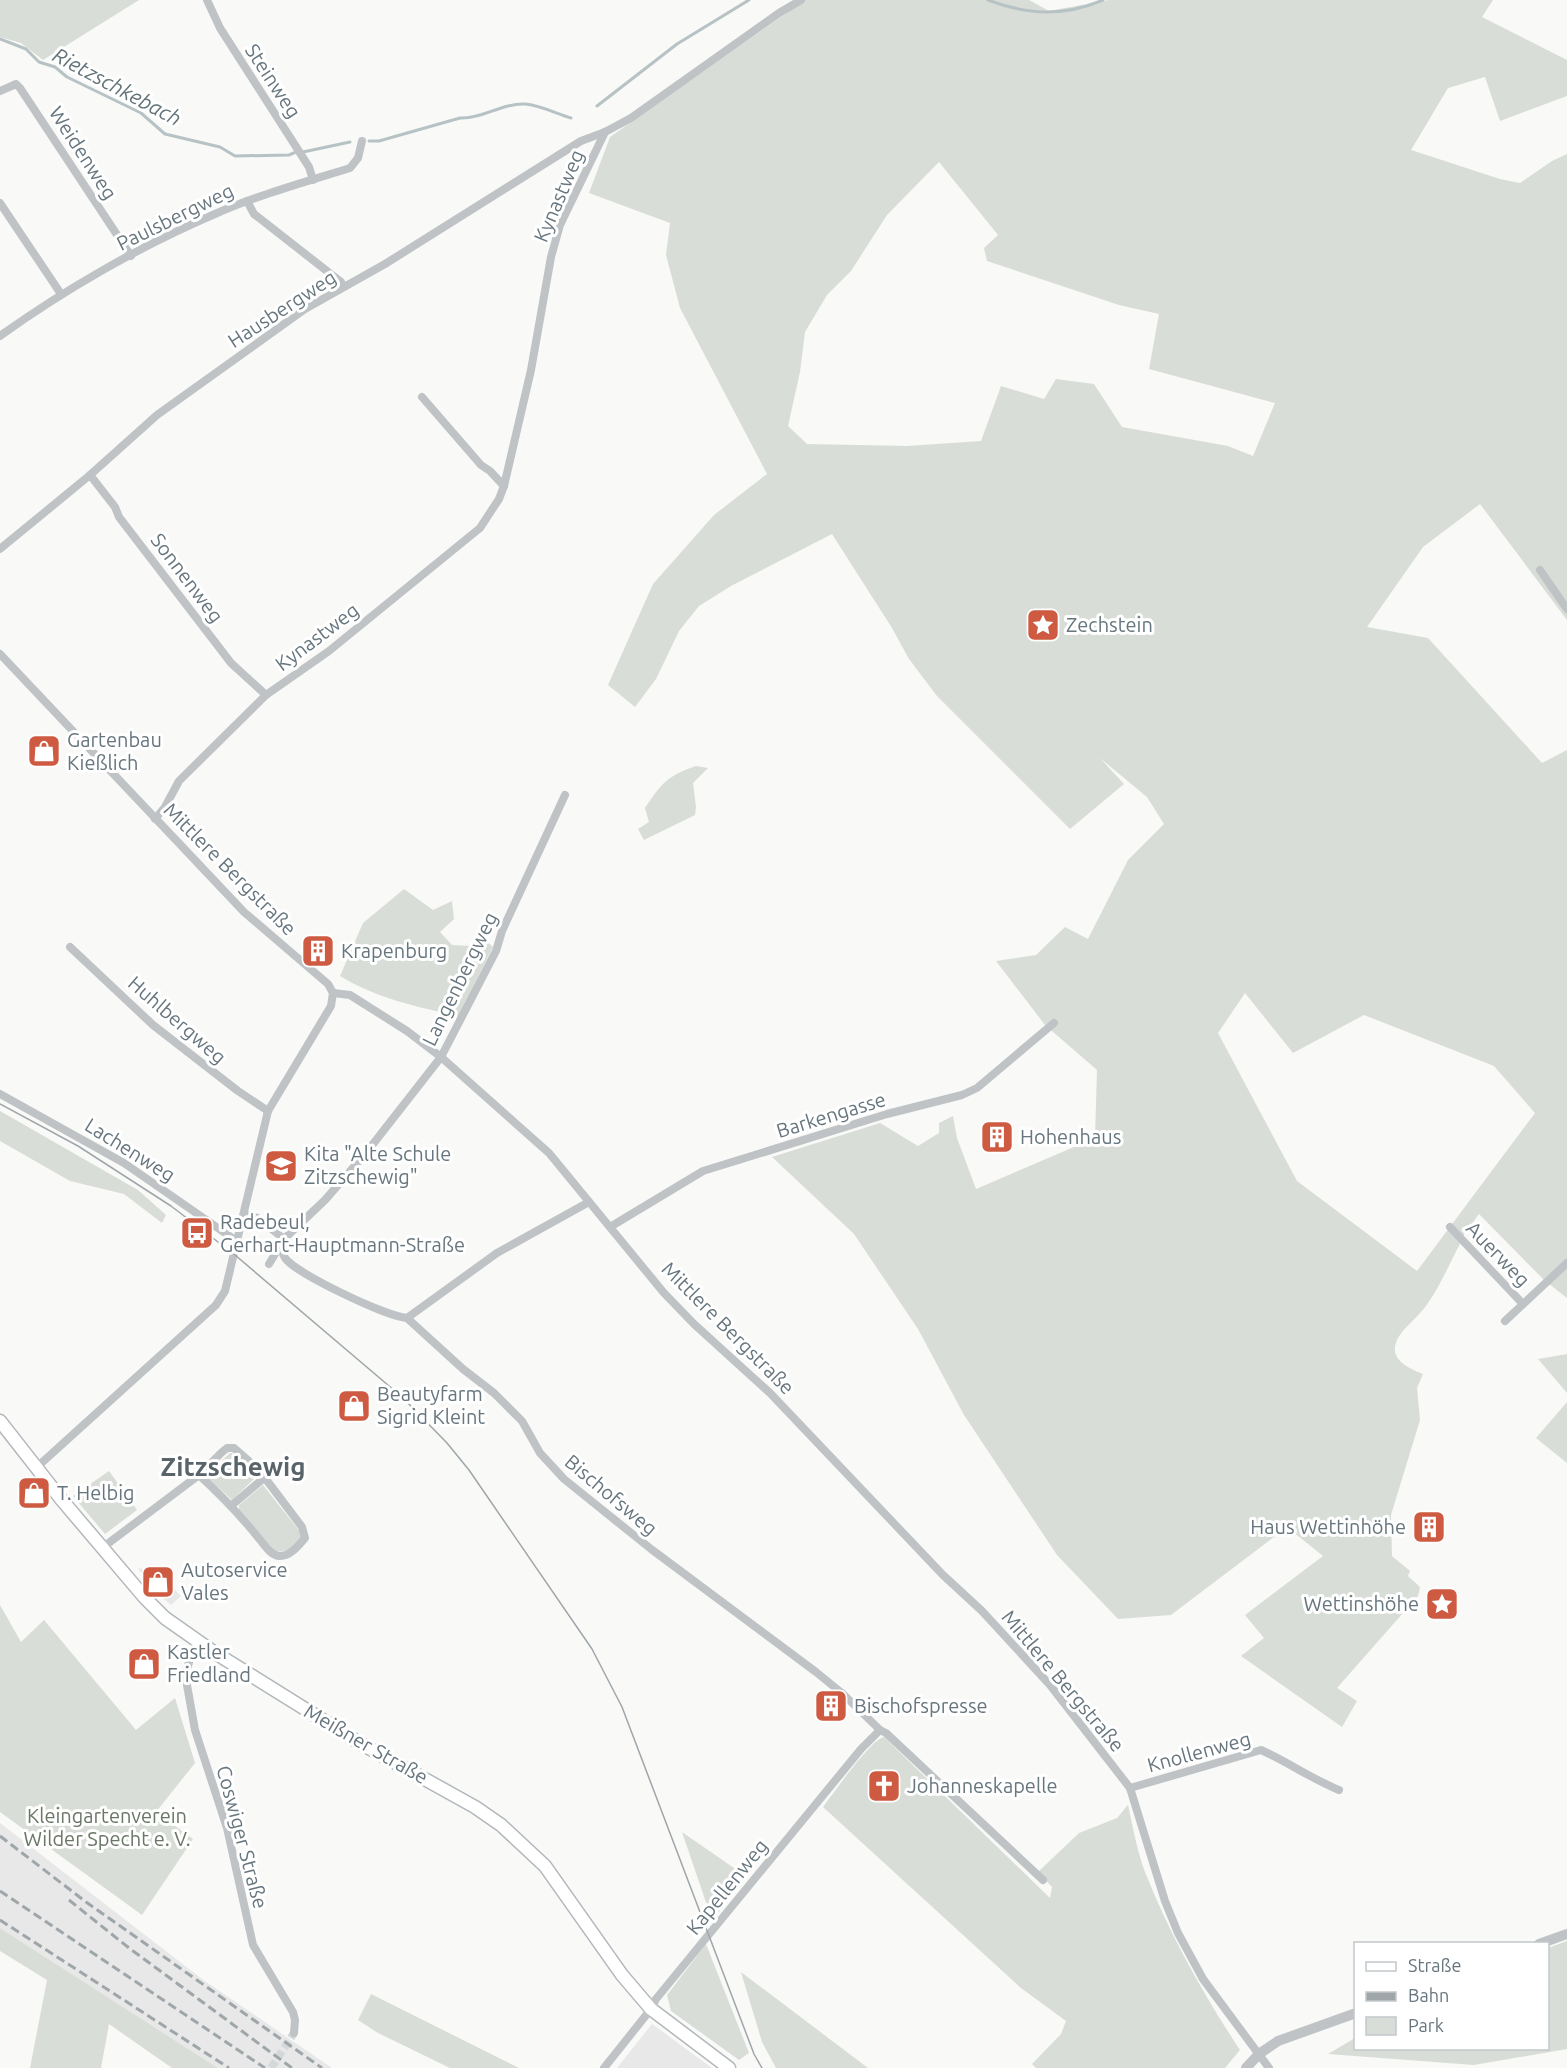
<svg xmlns="http://www.w3.org/2000/svg" width="1567" height="2068" viewBox="0 0 1567 2068" font-family="Ubuntu,sans-serif">
	<style>
		.built { fill: #e7e8e7 }
		.green { fill: #d9ddd7; fill-rule: evenodd }
		.lines { fill: none; stroke-linecap: round; stroke-linejoin: round }
		.stream { stroke: #b7c2c5; stroke-width: 3 }
		.minor-tunnel { stroke: #d4d8d9; stroke-width: 8; stroke-dasharray: 8 4; stroke-linecap: butt }
		.secondary-casing { stroke: #b1b7bb; stroke-width: 15 }
		.minor { stroke: #bfc3c6; stroke-width: 8 }
		.tertiary { stroke: #bfc3c6; stroke-width: 10 }
		.secondary { stroke: #fff; stroke-width: 12 }
		.tram { stroke: #9fa6aa; stroke-width: 1.5 }
		.rail { stroke: #9fa6aa; stroke-width: 3; stroke-dasharray: 9 4.5; stroke-linecap: butt }
		.labels { text-anchor: middle; stroke-width: 6; stroke-linejoin: round; paint-order: stroke }
		.street-label { font-size: 20px; fill: #67767e; stroke: #fff }
		.poi-label { font-size: 20px; fill: #67767e; stroke: #fff; text-anchor: start }
		.park-label { font-size: 20px; fill: #6a7766; stroke: #fff }
		.water-label { font-size: 21px; font-style: italic; fill: #627478; stroke: #fff }
		.district-label { font-size: 26px; font-weight: bold; fill: #59646a; stroke: #fff }
	</style>
	<rect width="100%" height="100%" fill="#f9f9f7"/>
	<g class="built">
		<path d="M138,1568L158,1573L181,1596L171,1605L155,1592Z"/>
		<path d="M0,1823L202,1979L332,2068H218L0,1928Z"/>
		<path d="M652,2024L712,2068H617Z"/>
	</g>
	<g class="green">
		<path d="M0,0H139L43,60L21,43L0,37Z"/>
		<path d="M805,0H1029L1049,11L1109,0H1493L1482,17L1567,60V96L1500,121L1485,77L1448,88L1411,150L1500,179L1520,183L1552,161L1567,154V620L1480,504L1423,547L1367,627L1428,638L1542,763L1567,750V1298L1544,1280L1479,1214L1460,1240V1244C1448,1266 1436,1296 1420,1313C1411,1324 1394,1335 1395,1351C1396,1363 1413,1370 1423,1374L1417,1388L1420,1420L1391,1515L1392,1556L1410,1571L1408,1576L1420,1587L1418,1596L1337,1688L1357,1701L1342,1727L1241,1656L1264,1638L1245,1615L1323,1556L1287,1527L1171,1615L1118,1619L1057,1555L964,1415L918,1329L854,1234L772,1157L880,1123L918,1146L939,1133V1123L953,1116L957,1138L976,1189L1095,1138L1097,1070L1045,1025L996,961L1036,955L1065,927L1088,939L1128,860L1164,824L1147,797L1100,758L1124,784L1070,829L937,696L909,659L892,628L832,534L731,586L699,606L679,631L656,679L635,707L608,685L653,584L714,515L767,474L680,308L666,255L670,223L589,193L610,137ZM939,162L998,235L984,248L987,261L1119,305L1159,314L1149,369L1275,403L1253,456L1228,446L1122,427L1094,384L1056,379L1044,399L1001,386L981,441L907,446L807,444L788,426L800,372L805,332L827,295L851,271L887,215ZM1245,993L1293,1053L1364,1015L1494,1066L1535,1113L1417,1271L1297,1181L1218,1033Z"/>
		<path d="M696,766L708,768L693,783L696,807L695,815L644,840L638,829L649,822L645,808C661,784 668,775 696,766Z"/>
		<path d="M404,889L433,910L452,901L454,919L440,932L452,945L471,946L480,936L493,947L458,1016C417,1007 376,998 340,976L363,923Z"/>
		<path d="M0,1111L138,1190L166,1215L162,1223L124,1194L70,1181L0,1141Z"/>
		<path d="M1567,1354V1393L1538,1359Z"/>
		<path d="M1567,1402V1463L1536,1438Z"/>
		<path d="M230,1453H235L255,1470L256,1477L232,1500L206,1476Z"/>
		<path d="M109,1471L137,1510L105,1534L73,1496Z"/>
		<path d="M263,1485L301,1533V1539C292,1548 287,1553 274,1551L239,1509V1505Z"/>
		<path d="M0,1605L21,1642L44,1620L136,1730L175,1698L195,1763L156,1812L193,1839L142,1915L0,1812Z"/>
		<path d="M884,1737L1050,1898L1052,1887L1038,1872L1079,1833L1117,1818L1128,1805C1133,1827 1137,1851 1145,1872C1170,1935 1203,1994 1240,2050L1225,2068H1036L1032,2064L1061,2034L1066,2021L1021,1988L823,1807C833,1794 871,1739 884,1737Z"/>
		<path d="M682,1832L747,1877L712,1920Z"/>
		<path d="M0,1928L218,2068H172L109,2024L101,2068H30L47,1980L0,1951Z"/>
		<path d="M1567,1941V2049L1474,2065L1328,2054L1355,2038L1356,2048H1548V1948Z"/>
		<path d="M706,1944L749,2053L739,2060L671,2011L667,1995Z"/>
		<path d="M741,1972L868,2068H776L762,2042Z"/>
		<path d="M371,1994L519,2068H450L378,2033L358,2020Z"/>
	</g>
	<g class="lines">
		<g class="stream">
			<path d="M988,0C1028,15 1063,17 1103,0"/>
			<path d="M0,39L26,49L39,62L55,67L67,77L141,113L165,134L220,147L235,156L289,155L296,152"/>
			<path d="M597,106L677,44L749,0"/>
			<path d="M369,141H379L460,118C482,119 502,103 525,104C540,105 557,114 571,118"/>
			<path d="M303,152L350,142"/>
		</g>
		<path class="minor-tunnel" d="M271,2068L294,2033"/>
		<defs>
			<path id="secondary" d="M0,1421L61,1499L145,1598L165,1618L212,1651L358,1742L475,1807L501,1825L545,1866L622,1975L651,2009L729,2068"/>
		</defs>
		<use href="#secondary" class="secondary-casing"/>
		<g class="minor">
			<path d="M207,0L220,28L309,167L313,180"/>
			<path d="M0,91L16,84L20,88L131,256"/>
			<path d="M247,201L254,214L341,282L343,287"/>
			<path d="M0,203L61,294"/>
			<path d="M0,336C64,290 142,245 215,214C258,195 305,182 350,168L358,158L362,141"/>
			<path d="M422,397L481,465L490,471L504,486"/>
			<path d="M90,475L115,507L119,517L231,663L266,695"/>
			<path d="M0,549L90,475L157,415L305,309L385,264L581,141L605,132L631,118L779,13L801,0"/>
			<path d="M1540,570L1567,609"/>
			<path d="M0,654L244,912L328,984L333,993"/>
			<path d="M155,819L165,807L179,781L266,695L329,651L480,528L499,499L504,486L531,370L551,257L560,225L605,132"/>
			<path d="M70,947L153,1025L238,1091L268,1111"/>
			<path d="M333,993L350,995L407,1031L441,1057L549,1153L664,1293L694,1324L770,1393L943,1575L982,1611L1050,1685L1130,1788L1165,1901L1178,1933L1203,1979L1269,2068"/>
			<path d="M0,1094L124,1163L238,1242"/>
			<path d="M244,1214L258,1218L284,1239"/>
			<path d="M610,1227L703,1171L887,1114L962,1095L977,1088L1054,1023"/>
			<path d="M1450,1227L1523,1304"/>
			<path d="M284,1239C283,1246 281,1252 285,1258C295,1273 387,1317 407,1318L463,1369L494,1393L522,1421L540,1453L564,1479L651,1549L816,1672L843,1694L880,1730L886,1733L1043,1880"/>
			<path d="M269,1264L284,1239L325,1200L366,1153L441,1057L496,951L502,931L565,795"/>
			<path d="M407,1318L497,1253L589,1202"/>
			<path d="M1505,1321L1567,1263"/>
			<path d="M37,1467L216,1305L225,1291L268,1111L331,1006L333,993"/>
			<path d="M232,1505L264,1478"/>
			<path d="M102,1548L199,1475L221,1453L227,1448H234L259,1470L302,1527L305,1538C299,1545 290,1557 279,1556C271,1555 266,1547 261,1541C242,1517 222,1496 199,1475"/>
			<path d="M197,1642L192,1652L187,1669V1685L195,1730L227,1828L253,1945L293,2012L295,2020L294,2033"/>
			<path d="M1130,1788L1261,1750C1288,1762 1312,1779 1339,1790"/>
			<path d="M604,2068L651,2009L656,1999L861,1749L880,1730"/>
		</g>
		<g class="tertiary">
			<path d="M1539,1944L1567,1934"/>
			<path d="M1246,2068L1259,2054L1278,2041L1356,2013"/>
		</g>
		<use href="#secondary" class="secondary"/>
		<path class="tram" d="M0,1104L78,1146L171,1206L235,1255L402,1397L447,1443L469,1470L592,1649L622,1707L754,2054L762,2068"/>
		<g class="rail">
			<path d="M0,1836L86,1902L322,2068"/>
			<path d="M0,1891L265,2068"/>
			<path d="M69,1900L129,1948L292,2068"/>
			<path d="M0,1920L229,2068"/>
		</g>
	</g>
	<defs>
		<symbol id="sight-square" viewBox="-11 -11 22 22"><rect x="-9" y="-9" width="18" height="18" rx="4" fill="#ce5a42" stroke="#fff"/><path d="M0-6L1.8-2.2L6-1.7L2.9 1.2L3.7 5.4L0 3.3L-3.7 5.4L-2.9 1.2L-6-1.7L-1.8-2.2Z" fill="#fff"/></symbol>
		<symbol id="shop-square" viewBox="-11 -11 22 22"><rect x="-9" y="-9" width="18" height="18" rx="4" fill="#ce5a42" stroke="#fff"/><path d="M-5-2.5h2.3a2.7 3.5 0 0 1 5.4 0H5L5.5 6h-11ZM-1.5-2.5h3a1.5 2.3 0 0 0-3 0Z" fill="#fff"/></symbol>
		<symbol id="building-square" viewBox="-11 -11 22 22"><rect x="-9" y="-9" width="18" height="18" rx="4" fill="#ce5a42" stroke="#fff"/><path d="M-4-6H4V6H1V3H-1V6H-4ZM-2.5-4.3h1.7v1.8h-1.7ZM.8-4.3h1.7v1.8H.8ZM-2.5-1h1.7V.8h-1.7ZM.8-1h1.7V.8H.8Z" fill="#fff"/></symbol>
		<symbol id="school-square" viewBox="-11 -11 22 22"><rect x="-9" y="-9" width="18" height="18" rx="4" fill="#ce5a42" stroke="#fff"/><path d="M0-5L7-2L0 1L-7-2ZM-4 1L0 2.5L4 1V4Q0 6-4 4Z" fill="#fff"/></symbol>
		<symbol id="bus-square" viewBox="-11 -11 22 22"><rect x="-9" y="-9" width="18" height="18" rx="4" fill="#ce5a42" stroke="#fff"/><path d="M-5-6H5V4H4V6H2V4H-2V6H-4V4H-5ZM-3.5-4V0h7V-4ZM-3.5 1.2v1.5H-2V1.2ZM2 1.2v1.5H3.5V1.2Z" fill="#fff"/></symbol>
		<symbol id="church-square" viewBox="-11 -11 22 22"><rect x="-9" y="-9" width="18" height="18" rx="4" fill="#ce5a42" stroke="#fff"/><path d="M-1.2-6h2.4v3.5h3.3v2.4h-3.3V6h-2.4V-.1h-3.3v-2.4h3.3Z" fill="#fff"/></symbol>
	</defs>
	<g fill-rule="evenodd">
		<use href="#sight-square" x="1024" y="606" width="38" height="38"/>
		<use href="#shop-square" x="25" y="732" width="38" height="38"/>
		<use href="#building-square" x="299" y="932" width="38" height="38"/>
		<use href="#building-square" x="978" y="1118" width="38" height="38"/>
		<use href="#school-square" x="262" y="1147" width="38" height="38"/>
		<use href="#bus-square" x="178" y="1214" width="38" height="38"/>
		<use href="#shop-square" x="335" y="1387" width="38" height="38"/>
		<use href="#shop-square" x="15" y="1474" width="38" height="38"/>
		<use href="#building-square" x="1410" y="1508" width="38" height="38"/>
		<use href="#shop-square" x="139" y="1563" width="38" height="38"/>
		<use href="#sight-square" x="1423" y="1585" width="38" height="38"/>
		<use href="#shop-square" x="125" y="1645" width="38" height="38"/>
		<use href="#building-square" x="812" y="1687" width="38" height="38"/>
		<use href="#church-square" x="865" y="1767" width="38" height="38"/>
	</g>
	<g class="labels">
		<g class="street-label">
			<text transform="translate(273 81) rotate(57)" y="7">Steinweg</text>
			<text transform="translate(83 153) rotate(57)" y="7">Weidenweg</text>
			<text transform="translate(559 196) rotate(-67)" y="7">Kynastweg</text>
			<text transform="translate(175 217) rotate(-26)" y="7">Paulsbergweg</text>
			<text transform="translate(282 309) rotate(-33)" y="7">Hausbergweg</text>
			<text transform="translate(187 578) rotate(53)" y="7">Sonnenweg</text>
			<text transform="translate(317 637) rotate(-37)" y="7">Kynastweg</text>
			<text transform="translate(230 869) rotate(45)" y="7">Mittlere Bergstraße</text>
			<text transform="translate(460 979) rotate(-64)" y="7">Langenbergweg</text>
			<text transform="translate(177 1020) rotate(41)" y="7">Huhlbergweg</text>
			<text transform="translate(831 1115) rotate(-17)" y="7">Barkengasse</text>
			<text transform="translate(130 1150) rotate(32)" y="7">Lachenweg</text>
			<text transform="translate(1498 1254) rotate(46)" y="7">Auerweg</text>
			<text transform="translate(728 1328) rotate(45)" y="7">Mittlere Bergstraße</text>
			<text transform="translate(611 1495) rotate(40)" y="7">Bischofsweg</text>
			<text transform="translate(1063 1681) rotate(50)" y="7">Mittlere Bergstraße</text>
			<text transform="translate(366 1744) rotate(30)" y="7">Meißner Straße</text>
			<text transform="translate(1199 1752) rotate(-15)" y="7">Knollenweg</text>
			<text transform="translate(242 1837) rotate(75)" y="7">Coswiger Straße</text>
			<text transform="translate(727 1887) rotate(-51)" y="7">Kapellenweg</text>
		</g>
		<g class="poi-label">
			<text x="1066" y="632">Zechstein</text>
			<text x="67" y="747">Gartenbau<tspan x="67" dy="23">Kießlich</tspan></text>
			<text x="341" y="958">Krapenburg</text>
			<text x="1020" y="1144">Hohenhaus</text>
			<text x="304" y="1161">Kita "Alte Schule<tspan x="304" dy="23">Zitzschewig"</tspan></text>
			<text x="220" y="1229">Radebeul,<tspan x="220" dy="23">Gerhart-Hauptmann-Straße</tspan></text>
			<text x="377" y="1401">Beautyfarm<tspan x="377" dy="23">Sigrid Kleint</tspan></text>
			<text x="57" y="1500">T. Helbig</text>
			<text x="1406" y="1534" text-anchor="end">Haus Wettinhöhe</text>
			<text x="181" y="1577">Autoservice<tspan x="181" dy="23">Vales</tspan></text>
			<text x="1419" y="1611" text-anchor="end">Wettinshöhe</text>
			<text x="167" y="1659">Kastler<tspan x="167" dy="23">Friedland</tspan></text>
			<text x="854" y="1713">Bischofspresse</text>
			<text x="907" y="1793">Johanneskapelle</text>
		</g>
		<g class="park-label">
			<text x="107" y="1823">Kleingartenverein<tspan x="107" dy="23">Wilder Specht e. V.</tspan></text>
		</g>
		<g class="water-label">
			<text transform="translate(117 87) rotate(28)" y="7">Rietzschkebach</text>
		</g>
		<g class="district-label">
			<text x="233" y="1476">Zitzschewig</text>
		</g>
	</g>
	<rect x="1354" y="1942" width="195" height="108" fill="#ffffff" stroke="#c2c8cb" stroke-width="1.5"/>
	<rect x="1366" y="1962" width="30" height="9" fill="#ffffff" stroke="#c2c8cb" stroke-width="1.5"/>
	<text x="1408" y="1972" font-size="18" fill="#67767e">Straße</text>
	<rect x="1366" y="1992" width="30" height="9" fill="#9fa6aa" stroke="#c2c8cb" stroke-width="1.5"/>
	<text x="1408" y="2002" font-size="18" fill="#67767e">Bahn</text>
	<rect x="1366" y="2017" width="30" height="18" fill="#d9ddd7" stroke="#c2c8cb" stroke-width="1.5"/>
	<text x="1408" y="2032" font-size="18" fill="#67767e">Park</text>
</svg>
